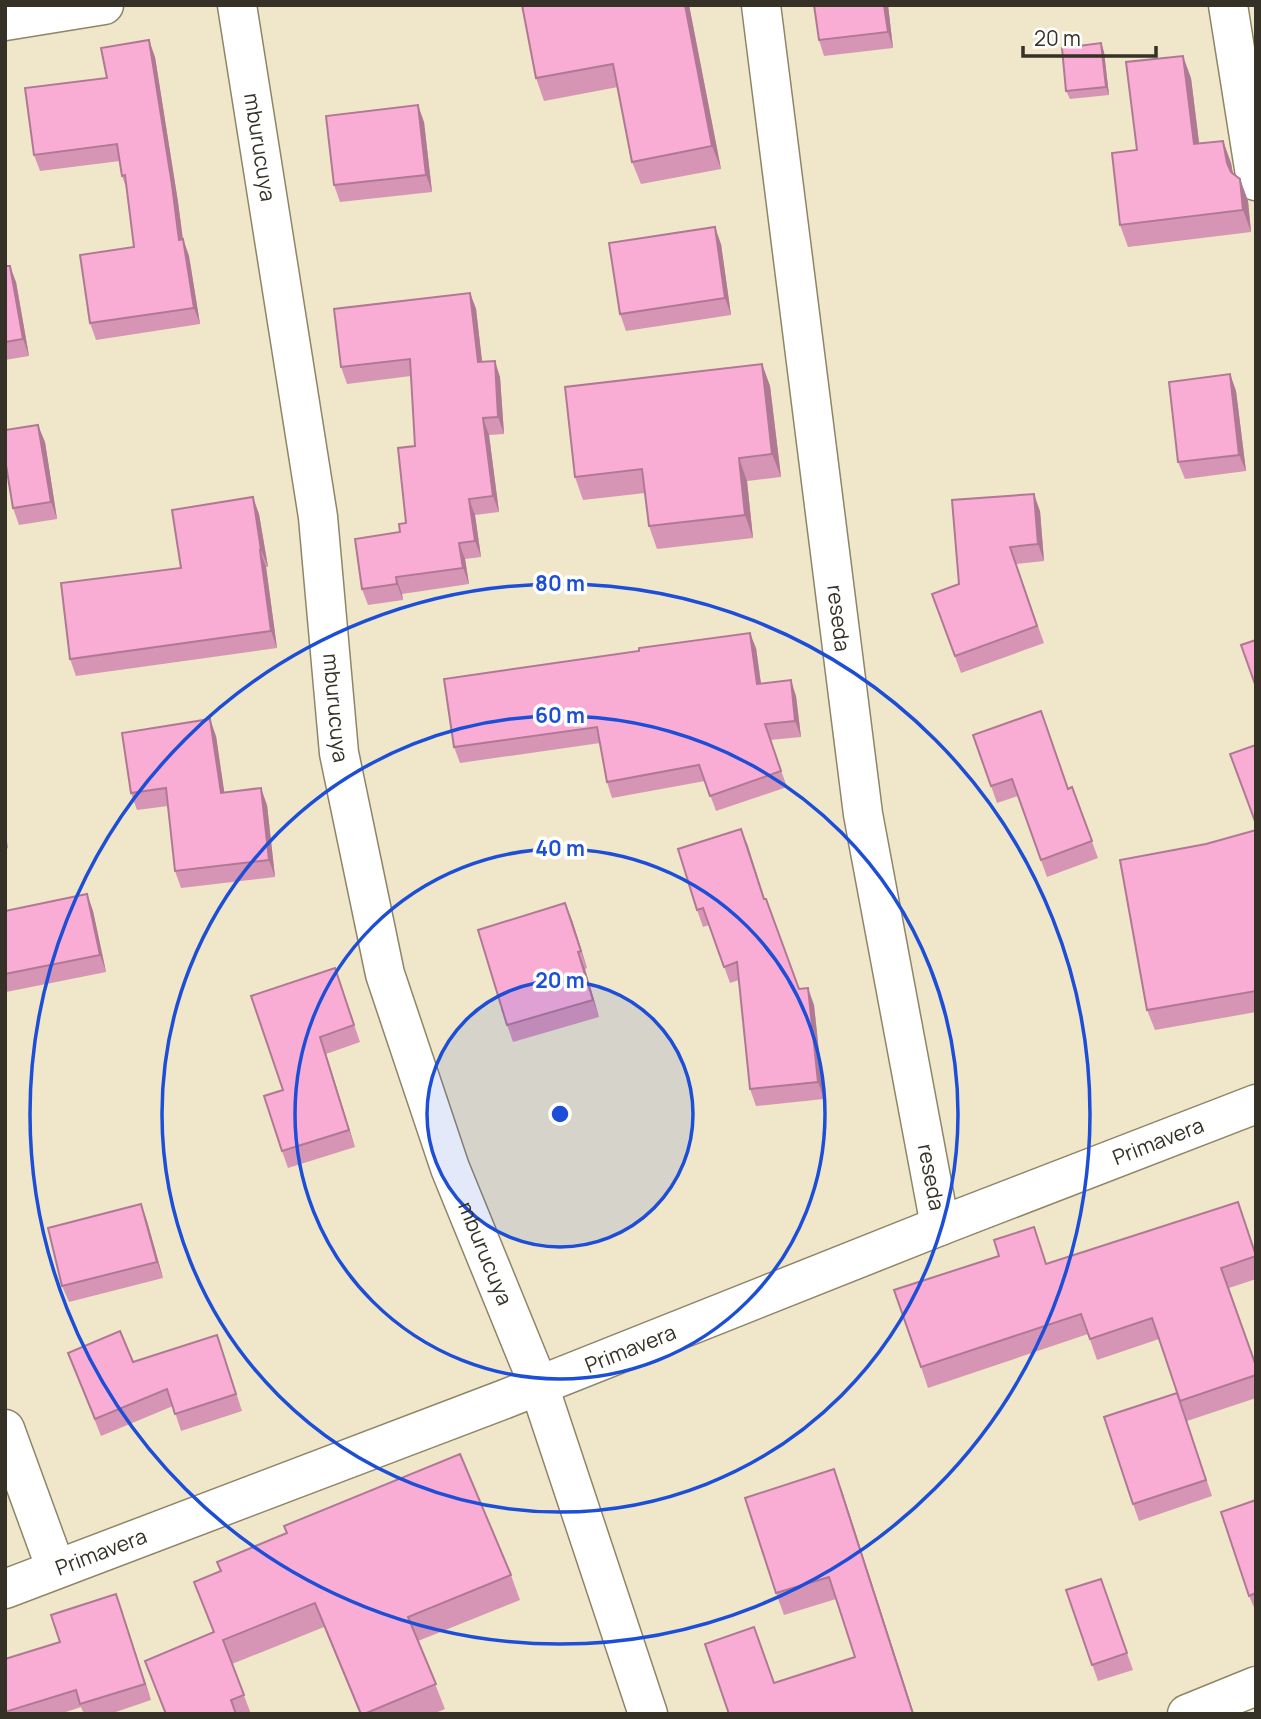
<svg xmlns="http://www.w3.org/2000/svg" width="1261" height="1719" viewBox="0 0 1261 1719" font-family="Manrope,sans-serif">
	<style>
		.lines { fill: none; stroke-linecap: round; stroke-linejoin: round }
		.street-casing { stroke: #8e8569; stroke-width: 41 }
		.street { stroke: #fff; stroke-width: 38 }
		.wall { fill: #d795b6 }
		.shaded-wall { fill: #af7994 }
		.building { fill: #faadd4; stroke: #af7994; stroke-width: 2 }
		.ring { fill: none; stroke: #1d4ed8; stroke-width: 3.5 }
		.labels { text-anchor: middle; stroke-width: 7; stroke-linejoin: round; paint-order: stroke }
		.street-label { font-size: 21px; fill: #353126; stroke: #fff }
		.centre { fill: #1d4ed8; stroke: #fff; stroke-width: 3.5 }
		.ring-label { font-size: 21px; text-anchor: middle; font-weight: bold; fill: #1d4ed8; stroke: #fff; stroke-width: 7; stroke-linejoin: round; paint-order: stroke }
	</style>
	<rect width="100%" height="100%" fill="#f0e6c9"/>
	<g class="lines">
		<defs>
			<g id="street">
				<path id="s1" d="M237,5L318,517L339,753L385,974L450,1168L539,1386L648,1714"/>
				<path id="s2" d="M761,5L863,814L940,1226"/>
				<path d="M1228,5L1256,181"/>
				<path d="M5,21L104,5"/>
				<path d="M5,1429L56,1569"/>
				<path id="s3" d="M5,1589L505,1399L940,1226L1256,1104"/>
				<path d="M1187,1714L1256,1686"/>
			</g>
		</defs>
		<use href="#street" class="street-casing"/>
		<use href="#street" class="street"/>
	</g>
	<g class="wall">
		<path d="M689,5L721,169L641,184L632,162L618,87L544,101L536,78Z"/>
		<path d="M814,5H888L893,48L824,56L819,40Z"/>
		<path d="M1101,43L1104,52L1109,95L1070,99L1066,91Z"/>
		<path d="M155,57L178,202L183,239L189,256L200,324L96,340L90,323L134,247L126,187L122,176L120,161L40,171L34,155L107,78Z"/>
		<path d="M1191,78L1199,144L1223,141L1231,163L1233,174L1240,179L1248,201L1251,232L1128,247L1120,225L1137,150Z"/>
		<path d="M424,122L432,192L340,202L334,185Z"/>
		<path d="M721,244L731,315L626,331L620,314Z"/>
		<path d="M5,266L16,282L29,356L5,360Z"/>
		<path d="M470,293L476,309L482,362L500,377L504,434L489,435L499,512L475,515L481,557L465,559L469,584L402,594L403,600L368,605L362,589L406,523L415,446L411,376L347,384L341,367Z"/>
		<path d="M762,364L770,386L781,477L747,481L753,538L657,549L649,526L645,493L583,500L575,477Z"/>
		<path d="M1230,374L1236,391L1246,471L1185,479L1178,462Z"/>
		<path d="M45,442L57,519L19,525L13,508Z"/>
		<path d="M1040,511L1044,561L1016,564L1044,643L961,673L932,594L959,584Z"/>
		<path d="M259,514L268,567H266L277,648L76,676L70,659L181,568Z"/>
		<path d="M756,648L761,683L796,696L801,737L770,740L787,787L716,811L705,781L612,798L607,782L600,743L460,763L454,747Z"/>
		<path d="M973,735L1069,789L1072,787L1098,858L1047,877L1018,796L997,803Z"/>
		<path d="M216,736L224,793L267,805L275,877L181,888L175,871L168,806L137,810L131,793Z"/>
		<path d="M741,829L764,899L799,989L814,1005L824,1099L756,1106L750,1089L739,980L730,983L709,925L703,927L697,910Z"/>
		<path d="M1256,830V1012L1155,1030L1147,1010L1206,844Z"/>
		<path d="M87,894L93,911L106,972L6,992L5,911Z"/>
		<path d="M572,920L587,968L585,969L599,1017L513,1042L507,1025Z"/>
		<path d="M335,968L360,1042L326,1054L355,1147L288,1168L282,1151L283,1090Z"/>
		<path d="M141,1204L147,1221L163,1278L69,1302L62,1286Z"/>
		<path d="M1245,1222L1256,1254V1279L1229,1288L1256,1365V1398L1187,1421L1186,1418L1212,1496L1139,1521L1133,1504L1177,1393L1159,1339L1097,1360L1088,1334L928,1388L921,1367L1047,1264Z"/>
		<path d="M223,1352L242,1411L181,1431L173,1406L101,1436L68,1353L133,1362Z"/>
		<path d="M842,1491L914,1714L855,1657L836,1599L784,1615L776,1593Z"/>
		<path d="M1256,1500V1612L1249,1596Z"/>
		<path d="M511,1575L520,1600L418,1641L445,1709L433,1714H360L324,1627L232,1664L251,1714H165L145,1661L213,1632L194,1582Z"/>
		<path d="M1101,1579L1133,1670L1098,1681L1066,1590Z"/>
		<path d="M122,1611L151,1700L110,1714H84L81,1707L60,1714H5V1659L60,1642Z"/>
	</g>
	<g class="shaded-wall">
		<path d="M685,5H689L721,169L712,146Z"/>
		<path d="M884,5H888L893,48L888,32Z"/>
		<path d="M149,40L155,57L178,202L185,257L179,240Z"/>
		<path d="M1101,43L1104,52L1109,95L1106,87Z"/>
		<path d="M1183,56L1191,78L1202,166L1194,144Z"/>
		<path d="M418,105L424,122L432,192L426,175Z"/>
		<path d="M1223,141L1231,163L1235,185L1227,163Z"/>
		<path d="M1240,179L1248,201L1251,232L1243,210Z"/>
		<path d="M715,227L721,244L731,315L725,298Z"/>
		<path d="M183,239L189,256L200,324L194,308Z"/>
		<path d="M10,266L16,282L29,356L23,339Z"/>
		<path d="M470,293L476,309L484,378L478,362Z"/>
		<path d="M495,361L500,377L504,434L498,417Z"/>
		<path d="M762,364L770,386L781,477L772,454Z"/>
		<path d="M1230,374L1236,391L1246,471L1239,455Z"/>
		<path d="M483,418L489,435L499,512L493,496Z"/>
		<path d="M38,425L45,442L57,519L51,502Z"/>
		<path d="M739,458L747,481L753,538L745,515Z"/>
		<path d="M1034,494L1040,511L1044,561L1038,544Z"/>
		<path d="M253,497L259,514L268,567L261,550Z"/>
		<path d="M469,499L475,515L481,557L475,541Z"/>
		<path d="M459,543L465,559L469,584L463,568Z"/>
		<path d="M260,550L266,567L277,648L271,631Z"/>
		<path d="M396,577L402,594L403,600L397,584Z"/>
		<path d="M750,633L756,648L763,699L757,684Z"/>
		<path d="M791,680L796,696L801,737L795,721Z"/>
		<path d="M210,719L216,736L227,810L221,793Z"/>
		<path d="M261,788L267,805L275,877L269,860Z"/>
		<path d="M5,827L8,849L5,843Z"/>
		<path d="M741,829L748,846L770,916L764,899Z"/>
		<path d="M87,894L93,911L106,972L100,955Z"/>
		<path d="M565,903L572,920L587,968L581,951Z"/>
		<path d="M578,952L585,969L599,1017L593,1000Z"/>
		<path d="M808,988L814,1005L824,1099L818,1082Z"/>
		<path d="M320,1037L326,1054L355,1147L349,1130Z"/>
		<path d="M141,1204L147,1221L163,1278L157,1262Z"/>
		<path d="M834,1469L842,1491L914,1714H913Z"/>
		<path d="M116,1594L122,1611L151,1700L145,1684Z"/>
	</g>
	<g class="building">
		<path d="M522,5H685L712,146L632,162L613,64L536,78Z"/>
		<path d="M814,5H884L888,32L819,40Z"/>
		<path d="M149,40L172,185L179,240L183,239L194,308L90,323L80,255L134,247L125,175L122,176L117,144L34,155L25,88L107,78L101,48Z"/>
		<path d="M1101,43L1106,87L1066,91L1062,48Z"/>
		<path d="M1183,56L1194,144L1223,141L1227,163L1231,172L1240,179L1243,210L1120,225L1112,153L1137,150L1126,62Z"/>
		<path d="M418,105L426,175L334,185L326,116Z"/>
		<path d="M715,227L725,298L620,314L609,243Z"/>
		<path d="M5,266H10L23,339L5,342Z"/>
		<path d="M470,293L478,362L495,361L498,417L483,418L493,496L469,499L475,541L459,543L463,568L396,577L397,584L362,589L355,539L400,532L399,524L406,523L398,448L415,446L410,359L341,367L334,309Z"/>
		<path d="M762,364L772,454L739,458L745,515L649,526L642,469L575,477L565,387Z"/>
		<path d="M1230,374L1239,455L1178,462L1169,382Z"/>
		<path d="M38,425L51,502L13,508L5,459V430Z"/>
		<path d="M1034,494L1038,544L1010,547L1037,626L955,656L932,594L959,584L952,500Z"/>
		<path d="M253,497L261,550H260L271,631L70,659L61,583L181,568L172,510Z"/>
		<path d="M750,633L757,684L791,680L795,721L765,724L781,771L710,796L699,765L607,782L597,727L454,747L444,679L639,651V648Z"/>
		<path d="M1256,640V687L1241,645Z"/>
		<path d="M1041,711L1068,789L1072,787L1092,841L1041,860L1012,779L991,786L973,735Z"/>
		<path d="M210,719L221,793L261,788L269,860L175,871L166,788L131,793L122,733Z"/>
		<path d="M1256,745V824L1230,754Z"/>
		<path d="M741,829L764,899H766L799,989L808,988L818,1082L750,1089L737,962L724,967L703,908L697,910L678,849Z"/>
		<path d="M1256,830V991L1147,1010L1120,860L1206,844Z"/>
		<path d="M87,894L100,955L5,974V911Z"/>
		<path d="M565,903L581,951L578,952L593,1000L507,1025L478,930Z"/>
		<path d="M335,968L354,1025L320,1037L349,1130L282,1151L264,1096L283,1090L251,996Z"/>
		<path d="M1238,1202L1256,1256L1221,1268L1256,1366V1375L1180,1401L1152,1318L1090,1339L1081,1314L921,1367L894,1290L999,1256L994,1240L1034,1227L1046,1264Z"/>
		<path d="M141,1204L157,1262L62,1286L48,1228Z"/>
		<path d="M120,1331L133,1362L217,1335L236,1394L175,1414L167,1389L95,1419L68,1353Z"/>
		<path d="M1177,1393L1206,1480L1133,1504L1104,1417Z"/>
		<path d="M460,1454L511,1575L408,1617L436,1684L364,1714H361L315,1603L223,1640L244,1695L231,1700L236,1714H166L145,1661L214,1632L194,1582L221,1571L217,1562L287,1533L284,1526Z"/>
		<path d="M834,1469L913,1714H729L705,1644L754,1627L774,1683L855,1657L829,1577L776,1593L745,1498Z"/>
		<path d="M1256,1500V1593L1249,1596L1221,1512Z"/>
		<path d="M1101,1579L1127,1653L1092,1665L1066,1590Z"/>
		<path d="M116,1594L145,1684L80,1704L76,1690L5,1712V1659L60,1642L51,1615Z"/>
	</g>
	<circle cx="560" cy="1114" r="133" fill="#1d4ed8" fill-opacity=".12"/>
	<g class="ring">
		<circle cx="560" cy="1114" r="133"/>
		<circle cx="560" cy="1114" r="265"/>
		<circle cx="560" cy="1114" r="398"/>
		<circle cx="560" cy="1114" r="530"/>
	</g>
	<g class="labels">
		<g class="street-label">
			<text dy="7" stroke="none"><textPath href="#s1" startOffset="144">mburucuya</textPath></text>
			<text dy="7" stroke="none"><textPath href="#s2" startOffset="618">reseda</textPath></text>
			<text dy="7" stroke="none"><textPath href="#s1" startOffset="710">mburucuya</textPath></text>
			<text dy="7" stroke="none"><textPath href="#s3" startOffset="1237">Primavera</textPath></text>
			<text dy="7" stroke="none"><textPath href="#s2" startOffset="1185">reseda</textPath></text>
			<text dy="7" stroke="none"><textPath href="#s1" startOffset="1278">mburucuya</textPath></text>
			<text dy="7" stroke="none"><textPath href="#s3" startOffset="670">Primavera</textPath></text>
			<text dy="7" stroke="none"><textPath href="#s3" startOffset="103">Primavera</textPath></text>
		</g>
	</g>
	<circle cx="560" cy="1114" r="10" class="centre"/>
	<g class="ring-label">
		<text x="560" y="591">80 m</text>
		<text x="560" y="723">60 m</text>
		<text x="560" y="856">40 m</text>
		<text x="560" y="988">20 m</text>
	</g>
	<rect width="1261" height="1719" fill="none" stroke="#353126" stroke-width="14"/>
	<path d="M1023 46v10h133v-10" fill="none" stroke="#353126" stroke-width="3.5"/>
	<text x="1034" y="46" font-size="21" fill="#353126" stroke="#ffffff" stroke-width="5" paint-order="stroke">20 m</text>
</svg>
